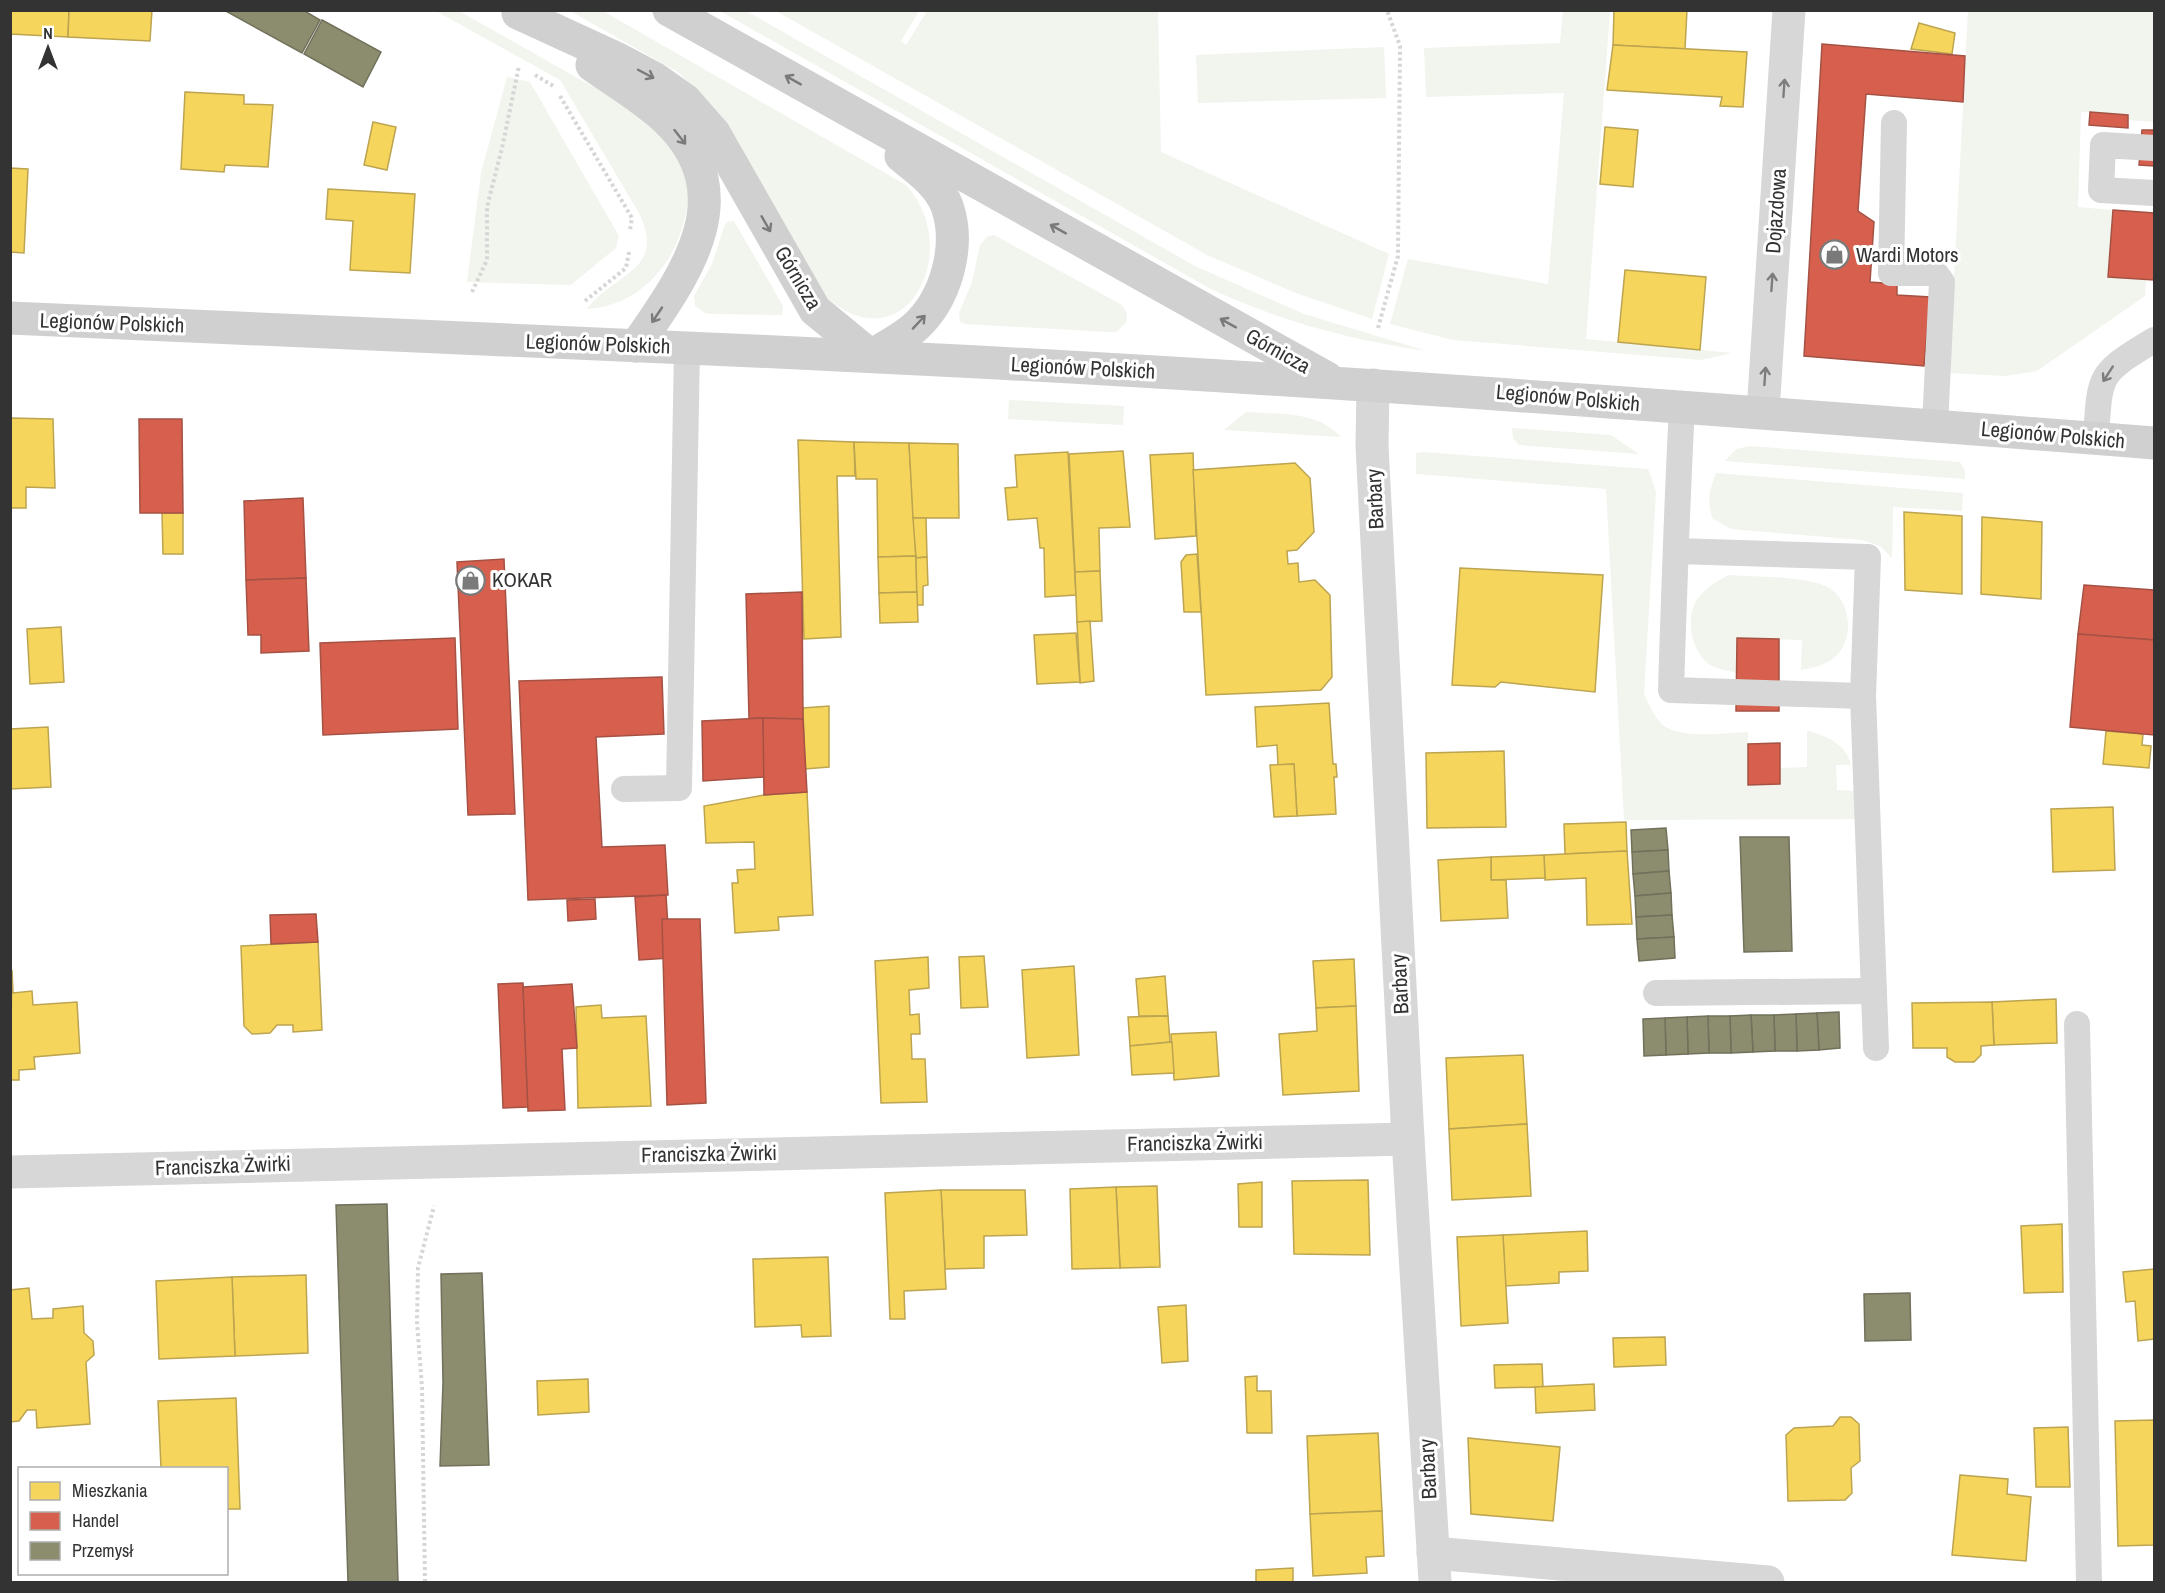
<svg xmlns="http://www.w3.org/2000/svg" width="2165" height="1593" viewBox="0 0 2165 1593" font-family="'Archivo Narrow',sans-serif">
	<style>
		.green { fill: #f1f5ed }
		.homes { fill: #f6d55c; stroke: #bca450; stroke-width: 1.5 }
		.shops { fill: #d6604d; stroke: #a55245; stroke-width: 1.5 }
		.industry { fill: #8c8c6e; stroke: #71715c; stroke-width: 1.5 }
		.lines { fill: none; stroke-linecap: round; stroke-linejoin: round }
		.path { stroke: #d6d6d6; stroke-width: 4; stroke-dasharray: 3 3; stroke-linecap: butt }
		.lane { stroke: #d7d7d7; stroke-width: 26 }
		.street { stroke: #d7d7d7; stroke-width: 33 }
		.secondary { stroke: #d0d0d0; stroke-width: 33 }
		.oneway { stroke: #7a7a7a }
		.oneway2 { stroke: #7d7d7d }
		.labels { text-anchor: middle; stroke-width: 6; stroke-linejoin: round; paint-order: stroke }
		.street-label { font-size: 21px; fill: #333; stroke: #fff }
		.poi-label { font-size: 21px; fill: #333; stroke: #fff; text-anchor: start }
	</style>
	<rect width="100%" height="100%" fill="#fff"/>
	<g class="green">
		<path d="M436,11H459L629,107C653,123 677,150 686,178C691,194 687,212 682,228C669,272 634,306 587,309C615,272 667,271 639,213L560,80Z"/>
		<path d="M570,11H603L906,185C965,249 906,368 825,296L708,101L678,72Z"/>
		<path d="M720,11H746L1195,266L1304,314L1427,351C1350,340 1279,321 1209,288Z"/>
		<path d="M776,11H919L901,41L906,45L927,11H1158L1161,152L1389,254L1372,319L1296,293L1207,255Z"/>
		<path d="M1563,11H1610L1586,339L1732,353L1701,360L1479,342L1453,340L1390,324L1408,259L1548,284L1564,93L1426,97L1424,48L1560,43Z"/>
		<path d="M1968,11H2154V122L2128,120V115L2081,112L2078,207L2113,210L2108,276L2146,279L2145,296L2037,371L2005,376L1949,373Z"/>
		<path d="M1384,47L1386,98L1198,103L1196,55Z"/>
		<path d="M507,77L530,82L619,236L616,248L571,285L467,282L481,173Z"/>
		<path d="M734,221L783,306L782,315L712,314L705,313L695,306L694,296L712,264L724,227L727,222Z"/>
		<path d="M994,235L1122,305L1127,314L1126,323L1116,332H1109L965,324L960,322L959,313L972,282L980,245L988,236Z"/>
		<path d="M1009,400L1124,406L1123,425L1008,419Z"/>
		<path d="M1246,412C1280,415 1316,410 1341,437L1224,430Z"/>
		<path d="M1512,428L1611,435L1639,454L1519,445L1513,438Z"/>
		<path d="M1750,446L1960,462L1965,470V479L1725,461L1736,449Z"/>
		<path d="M1423,452L1648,469L1656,492L1644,694C1649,704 1653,715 1661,723C1676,740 1726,733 1748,732L1749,785L1780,784V768L1807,767V731C1825,735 1847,744 1851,765H1836L1837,790L1858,791L1868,819L1624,820L1606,489L1416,474V453Z"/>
		<path d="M1716,473L1963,493L1962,511L1893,507L1892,558L1880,546L1862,540L1731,529L1713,519C1706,501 1710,490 1716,473Z"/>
		<path d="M1729,575C1755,577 1803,576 1825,586C1850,596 1855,635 1838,654C1828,665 1816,667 1801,670L1802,640L1737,638L1736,673C1726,669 1715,670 1706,662C1691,648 1686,619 1696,601C1703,590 1718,580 1729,575Z"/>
	</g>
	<g class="homes">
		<path d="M10,10H69L68,37L10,34Z"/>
		<path d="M69,10H152L150,41L68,37Z"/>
		<path d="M1614,10H1687L1685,49L1613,45Z"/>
		<path d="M1919,23L1955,33L1952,54L1911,49Z"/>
		<path d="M1613,45L1747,52L1743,107L1720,106L1722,97L1607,90Z"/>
		<path d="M185,92L244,95V104L273,105L268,167L225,165L224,172L181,169Z"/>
		<path d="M373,122L396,127L387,170L364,165Z"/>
		<path d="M1605,127L1638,130L1633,187L1600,184Z"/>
		<path d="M10,168L28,169L24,253L10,252Z"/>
		<path d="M328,189L415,194L410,273L350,270L353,221L326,219Z"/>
		<path d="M1625,270L1706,277L1700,350L1618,342Z"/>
		<path d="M10,418L53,419L55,488L26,487V508H10Z"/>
		<path d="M798,440L854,442L855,476H837L841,637L804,639Z"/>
		<path d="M854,442L909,443L916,556L878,557L877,479H856Z"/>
		<path d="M909,443L958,444L959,518H913Z"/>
		<path d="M1123,451L1130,527L1099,528L1100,571L1075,572L1069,454Z"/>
		<path d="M1068,452L1076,595L1045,597L1044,548H1040L1037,518L1008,520L1005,488L1017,487L1015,455Z"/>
		<path d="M1193,453L1196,536L1155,539L1150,455Z"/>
		<path d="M1295,463L1310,478L1314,532L1297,550L1287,551L1288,564L1298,563L1299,582L1315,580L1330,595L1332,677L1321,690L1206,695L1193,470Z"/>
		<path d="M1904,512L1962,516V594L1905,590Z"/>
		<path d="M162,513H183V554H163Z"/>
		<path d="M1982,517L2042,522L2041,599L1981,594Z"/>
		<path d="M913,518H926L927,557L916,558Z"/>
		<path d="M1197,554L1201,612H1184L1181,562L1186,555Z"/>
		<path d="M916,556L917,592L879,593L878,557Z"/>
		<path d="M927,557L928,585L923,586V605H917L916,558Z"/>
		<path d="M1460,568L1603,575L1595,692L1501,682L1495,687L1452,685Z"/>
		<path d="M1100,571L1102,621L1077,622L1075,572Z"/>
		<path d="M917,592L918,622L880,623L879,593Z"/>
		<path d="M1090,621L1094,681L1080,683L1077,622Z"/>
		<path d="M61,627L64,682L30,684L27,629Z"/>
		<path d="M1076,633L1080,682L1037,684L1034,635Z"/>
		<path d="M1329,703L1333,764H1336L1337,777H1334L1336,814L1297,816L1294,764L1278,765L1277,745L1257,747L1255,707Z"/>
		<path d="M829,706V767L805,769L803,708Z"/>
		<path d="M48,727L51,787L10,789V729Z"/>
		<path d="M2106,731L2143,734L2142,745L2151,746L2149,768L2103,764Z"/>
		<path d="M1504,751L1506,827L1427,828L1426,753Z"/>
		<path d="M1294,764L1297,816L1274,817L1270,765Z"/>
		<path d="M807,792L813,915L778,917L779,930L735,933L732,883H738L737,870L755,869L754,842L706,843L704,806L764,795Z"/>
		<path d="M2113,807L2115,870L2053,872L2051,809Z"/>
		<path d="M1626,822L1627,851L1565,854L1564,824Z"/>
		<path d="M1627,851L1632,924L1587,925L1586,878L1545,880L1544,855Z"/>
		<path d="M1544,855L1545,878L1491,880V857Z"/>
		<path d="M1491,857V880H1506L1508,918L1441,921L1438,860Z"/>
		<path d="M318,942L322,1030L293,1032V1025H277L270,1033L252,1034L244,1026L241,946Z"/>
		<path d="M984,956L988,1007L961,1008L959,957Z"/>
		<path d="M928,957L929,988L909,990L910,1015L919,1014L920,1034H911L912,1059H925L927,1102L881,1103L875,961Z"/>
		<path d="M1354,959L1356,1006L1316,1008L1313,961Z"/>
		<path d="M1074,966L1079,1055L1027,1058L1022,970Z"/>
		<path d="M12,970L13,993L32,991L33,1005L77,1002L80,1053L34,1057L35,1069L19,1070V1080H10Z"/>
		<path d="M1165,976L1168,1016H1139L1136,979Z"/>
		<path d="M2056,999L2057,1043L1994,1045L1992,1002Z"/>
		<path d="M1992,1002L1994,1045L1981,1046V1055L1974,1062H1955L1947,1057V1048H1913L1912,1003Z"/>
		<path d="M601,1005L602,1018L646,1016L651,1106L578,1108L576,1007Z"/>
		<path d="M1356,1006L1359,1091L1283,1095L1279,1034L1317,1031L1316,1008Z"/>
		<path d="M1168,1016L1170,1042L1130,1046L1128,1017Z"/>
		<path d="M1216,1032L1219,1076L1174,1080L1171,1034Z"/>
		<path d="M1172,1042L1174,1073L1132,1075L1130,1046Z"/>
		<path d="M1523,1055L1527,1124L1449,1129L1446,1058Z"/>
		<path d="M1527,1124L1531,1196L1452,1200L1449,1129Z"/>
		<path d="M1368,1180L1370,1255L1294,1254L1292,1181Z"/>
		<path d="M1262,1182V1227H1239L1238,1184Z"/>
		<path d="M1157,1186L1160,1267L1120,1268L1116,1187Z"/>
		<path d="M1116,1187L1120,1268L1072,1269L1070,1189Z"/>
		<path d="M941,1190H1025L1027,1235L984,1236V1268L945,1269Z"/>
		<path d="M941,1190L946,1289L904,1291L905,1319H890L885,1193Z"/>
		<path d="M2062,1224L2063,1292L2024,1293L2021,1226Z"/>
		<path d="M1587,1231L1588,1271L1559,1272V1283L1505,1286L1503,1235Z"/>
		<path d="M1503,1235L1508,1323L1461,1326L1457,1237Z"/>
		<path d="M828,1257L831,1336L802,1337L801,1325L755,1327L753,1259Z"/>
		<path d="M2154,1269V1339L2138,1341L2135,1301L2126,1302L2123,1272Z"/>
		<path d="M306,1275L308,1353L235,1356L232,1277Z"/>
		<path d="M232,1277L235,1356L159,1359L156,1281Z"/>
		<path d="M29,1288L32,1319L53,1318V1309L83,1306L84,1333L93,1341L94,1355L86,1362L90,1424L37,1428L36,1410H27L19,1421L10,1422V1290Z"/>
		<path d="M1186,1305L1188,1361L1162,1363L1158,1307Z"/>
		<path d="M1665,1337L1666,1365L1614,1367L1613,1338Z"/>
		<path d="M1542,1364L1543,1387L1495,1388L1494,1365Z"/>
		<path d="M1257,1376V1391H1271L1272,1433H1247L1245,1377Z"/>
		<path d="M588,1379L589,1412L538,1415L537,1381Z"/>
		<path d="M1594,1384L1595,1410L1536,1413L1535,1387Z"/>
		<path d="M236,1398L240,1509H226V1468H161L158,1401Z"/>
		<path d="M1840,1417H1851L1859,1424L1860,1461L1851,1468L1852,1493L1845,1500L1788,1501L1786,1435L1794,1428L1833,1426Z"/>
		<path d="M2154,1420V1545L2118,1546L2115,1421Z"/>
		<path d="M2068,1427L2070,1487H2036L2034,1428Z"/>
		<path d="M1378,1433L1382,1511L1310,1514L1307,1436Z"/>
		<path d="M1468,1438L1560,1447L1553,1521L1471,1514Z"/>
		<path d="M1960,1475L2008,1479L2007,1494L2031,1497L2026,1561L1952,1555Z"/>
		<path d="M1382,1511L1384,1556L1366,1557L1367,1573L1313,1576L1310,1514Z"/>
		<path d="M1293,1568V1582H1256V1570Z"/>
	</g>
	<g class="shops">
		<path d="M1822,44L1965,56L1963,102L1866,94L1858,211L1874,222L1870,282L1897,284V295L1930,297L1924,366L1804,356Z"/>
		<path d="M2090,112L2128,115V128L2089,125Z"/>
		<path d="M2142,130H2154V166L2139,165Z"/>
		<path d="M2113,210L2154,213V280L2108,277Z"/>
		<path d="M139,419H182L183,513H140Z"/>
		<path d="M303,498L306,578L246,580L244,501Z"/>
		<path d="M504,559L515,814L468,815L457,562Z"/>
		<path d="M306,578L309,651L261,653V635H248L246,580Z"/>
		<path d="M2084,585L2154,590V640L2078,634Z"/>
		<path d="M802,592L803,719L749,718L746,594Z"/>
		<path d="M2078,634L2154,640V735L2070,727Z"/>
		<path d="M455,638L458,729L323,735L320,643Z"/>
		<path d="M1737,638L1779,639V711H1736Z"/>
		<path d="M662,677L664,734L596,737L602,847L665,845L668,895L528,900L519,681Z"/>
		<path d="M763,718L765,777L703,781L702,721Z"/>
		<path d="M763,718L803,719L807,792L764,795Z"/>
		<path d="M1780,743V784L1748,785V744Z"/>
		<path d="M666,895L670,958L639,960L635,897Z"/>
		<path d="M595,899L596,919L568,921L567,900Z"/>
		<path d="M316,914L318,942L271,944L270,915Z"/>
		<path d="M662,919H700L706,1103L667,1105Z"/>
		<path d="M523,983L528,1107L503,1108L498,984Z"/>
		<path d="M572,984L577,1048L562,1049L565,1110L528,1111L523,987Z"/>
	</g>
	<g class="industry">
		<path d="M224,10H303L320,20L302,53Z"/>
		<path d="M322,20L381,52L363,87L304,54Z"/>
		<path d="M1666,828L1668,850L1632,852L1631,830Z"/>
		<path d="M1740,837H1789L1792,951L1744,952Z"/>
		<path d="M1668,850L1669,871L1633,874L1632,852Z"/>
		<path d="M1669,871L1671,893L1635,896L1633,874Z"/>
		<path d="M1671,893L1672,915L1636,917L1635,896Z"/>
		<path d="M1672,915L1674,937L1637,939L1636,917Z"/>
		<path d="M1674,937L1675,958L1639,961L1637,939Z"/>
		<path d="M1839,1012L1840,1048L1819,1050L1817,1013Z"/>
		<path d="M1817,1013L1819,1050L1797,1051L1796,1014Z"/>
		<path d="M1796,1014L1797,1051H1775L1774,1015Z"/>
		<path d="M1751,1015H1774L1775,1051L1753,1052Z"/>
		<path d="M1751,1015L1753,1052L1731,1053L1730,1016Z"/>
		<path d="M1708,1016H1730L1731,1053H1709Z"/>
		<path d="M1708,1016L1709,1053L1688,1054L1687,1017Z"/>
		<path d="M1687,1017L1688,1054L1666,1055L1665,1018Z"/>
		<path d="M1665,1018L1666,1055L1644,1056L1643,1019Z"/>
		<path d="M387,1204L398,1582H348L336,1205Z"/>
		<path d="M482,1273L489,1465L440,1466L443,1383L441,1274Z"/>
		<path d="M1910,1293L1911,1340L1865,1341L1864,1294Z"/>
	</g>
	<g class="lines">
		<g class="path">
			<path d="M535,75L555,87"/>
			<path d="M560,96L632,218L630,230"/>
			<path d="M472,292L487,260V207L502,148L519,66"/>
			<path d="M585,301L626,268L629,252"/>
			<path d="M1378,328L1398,256L1400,46L1387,10"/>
			<path d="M425,1582L422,1388L417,1322L418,1268L434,1206"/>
		</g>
		<g class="lane">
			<path d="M1894,123L1891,273H1935L1942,282L1935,425"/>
			<path d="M2154,148L2103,145L2101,190L2154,193"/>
			<path d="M2096,438C2100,373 2098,374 2154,340"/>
			<path d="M1676,551L1868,557L1863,696L1671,690C1674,595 1677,501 1682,407"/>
			<path d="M1863,696L1876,1048"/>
			<path d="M624,789L679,788L687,348"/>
			<path d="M1656,993L1874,991"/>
			<path d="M2077,1024L2089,1582"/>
		</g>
		<g class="street">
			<path d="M1373,385L1372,446L1408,1139L1435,1582"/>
			<path d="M1763,412L1789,10"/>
			<path d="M10,1172L1408,1139"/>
			<path d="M1433,1553L1768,1582"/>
		</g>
		<g class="secondary">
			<path d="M669,10L1327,378"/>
			<path d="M518,13L618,59L654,78L685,100L714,133L815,310L871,356"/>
			<path d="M592,65C617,83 645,99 667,120C745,196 684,276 636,346"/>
			<path d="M10,318C327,335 643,344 959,361C1358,382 1756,412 2154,443"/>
			<path d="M871,356C885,347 901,339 914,328C946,300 961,246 947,206C939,184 917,169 901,156"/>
		</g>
	</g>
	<defs><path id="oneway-shaft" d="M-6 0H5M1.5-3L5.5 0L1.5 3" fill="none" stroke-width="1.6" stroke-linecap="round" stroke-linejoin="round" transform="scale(1.5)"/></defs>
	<g class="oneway">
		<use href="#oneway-shaft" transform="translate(646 74) rotate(28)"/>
		<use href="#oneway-shaft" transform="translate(793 80) rotate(-151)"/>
		<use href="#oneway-shaft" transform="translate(680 137) rotate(52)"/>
		<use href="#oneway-shaft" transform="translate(766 224) rotate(60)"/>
		<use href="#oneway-shaft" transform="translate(1058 229) rotate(-151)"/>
		<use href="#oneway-shaft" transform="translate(657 315) rotate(124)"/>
		<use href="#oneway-shaft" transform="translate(919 322) rotate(-47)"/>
		<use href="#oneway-shaft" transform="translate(1228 323) rotate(-151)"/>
	</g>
	<g class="oneway2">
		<use href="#oneway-shaft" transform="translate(1784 88) rotate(-86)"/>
		<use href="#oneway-shaft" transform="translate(1772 282) rotate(-86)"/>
		<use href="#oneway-shaft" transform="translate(2108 374) rotate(123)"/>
		<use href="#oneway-shaft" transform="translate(1765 376) rotate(-86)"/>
	</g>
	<defs>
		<symbol id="shop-ring" viewBox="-11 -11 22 22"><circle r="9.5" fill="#fff" stroke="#7a7a7a" stroke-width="1.5"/><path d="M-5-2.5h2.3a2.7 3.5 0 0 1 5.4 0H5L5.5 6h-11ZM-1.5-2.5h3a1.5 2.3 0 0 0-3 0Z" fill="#7a7a7a"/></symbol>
	</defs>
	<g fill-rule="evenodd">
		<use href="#shop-ring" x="1818" y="238" width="33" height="33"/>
		<use href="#shop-ring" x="454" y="564" width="33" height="33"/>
	</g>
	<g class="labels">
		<g class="street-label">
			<text transform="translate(1776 211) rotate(-86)" y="7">Dojazdowa</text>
			<text transform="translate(798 278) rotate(59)" y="7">Górnicza</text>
			<text transform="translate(112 323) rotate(2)" y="7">Legionów Polskich</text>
			<text transform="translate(598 344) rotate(2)" y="7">Legionów Polskich</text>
			<text transform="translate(1278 351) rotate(29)" y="7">Górnicza</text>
			<text transform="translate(1083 368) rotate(3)" y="7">Legionów Polskich</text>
			<text transform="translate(1568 398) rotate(5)" y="7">Legionów Polskich</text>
			<text transform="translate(2053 435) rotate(5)" y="7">Legionów Polskich</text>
			<text transform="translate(1375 499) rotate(-93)" y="7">Barbary</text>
			<text transform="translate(1400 984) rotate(-93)" y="7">Barbary</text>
			<text transform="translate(1195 1143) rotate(-1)" y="7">Franciszka Żwirki</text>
			<text transform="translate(709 1154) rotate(-1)" y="7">Franciszka Żwirki</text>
			<text transform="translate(223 1166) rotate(-2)" y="7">Franciszka Żwirki</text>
			<text transform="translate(1428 1469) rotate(-93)" y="7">Barbary</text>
		</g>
		<g class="poi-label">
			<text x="1856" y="262">Wardi Motors</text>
			<text x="492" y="587">KOKAR</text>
		</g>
	</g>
	<rect width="2165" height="1593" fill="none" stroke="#333333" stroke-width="24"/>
	<rect x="18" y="1467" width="210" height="108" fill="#ffffff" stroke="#adadad" stroke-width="1.5"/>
	<rect x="30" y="1482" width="30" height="18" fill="#f6d55c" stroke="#adadad" stroke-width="1.5"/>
	<text x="72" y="1497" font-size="18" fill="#333333">Mieszkania</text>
	<rect x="30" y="1512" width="30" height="18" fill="#d6604d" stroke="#adadad" stroke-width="1.5"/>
	<text x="72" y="1527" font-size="18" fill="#333333">Handel</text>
	<rect x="30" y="1542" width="30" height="18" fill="#8c8c6e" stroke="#adadad" stroke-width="1.5"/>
	<text x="72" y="1557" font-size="18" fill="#333333">Przemysł</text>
	<g transform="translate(48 48)" stroke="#ffffff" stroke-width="4.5" paint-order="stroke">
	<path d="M0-4.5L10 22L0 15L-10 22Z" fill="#333333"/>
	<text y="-9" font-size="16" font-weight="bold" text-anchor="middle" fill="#333333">N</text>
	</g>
</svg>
